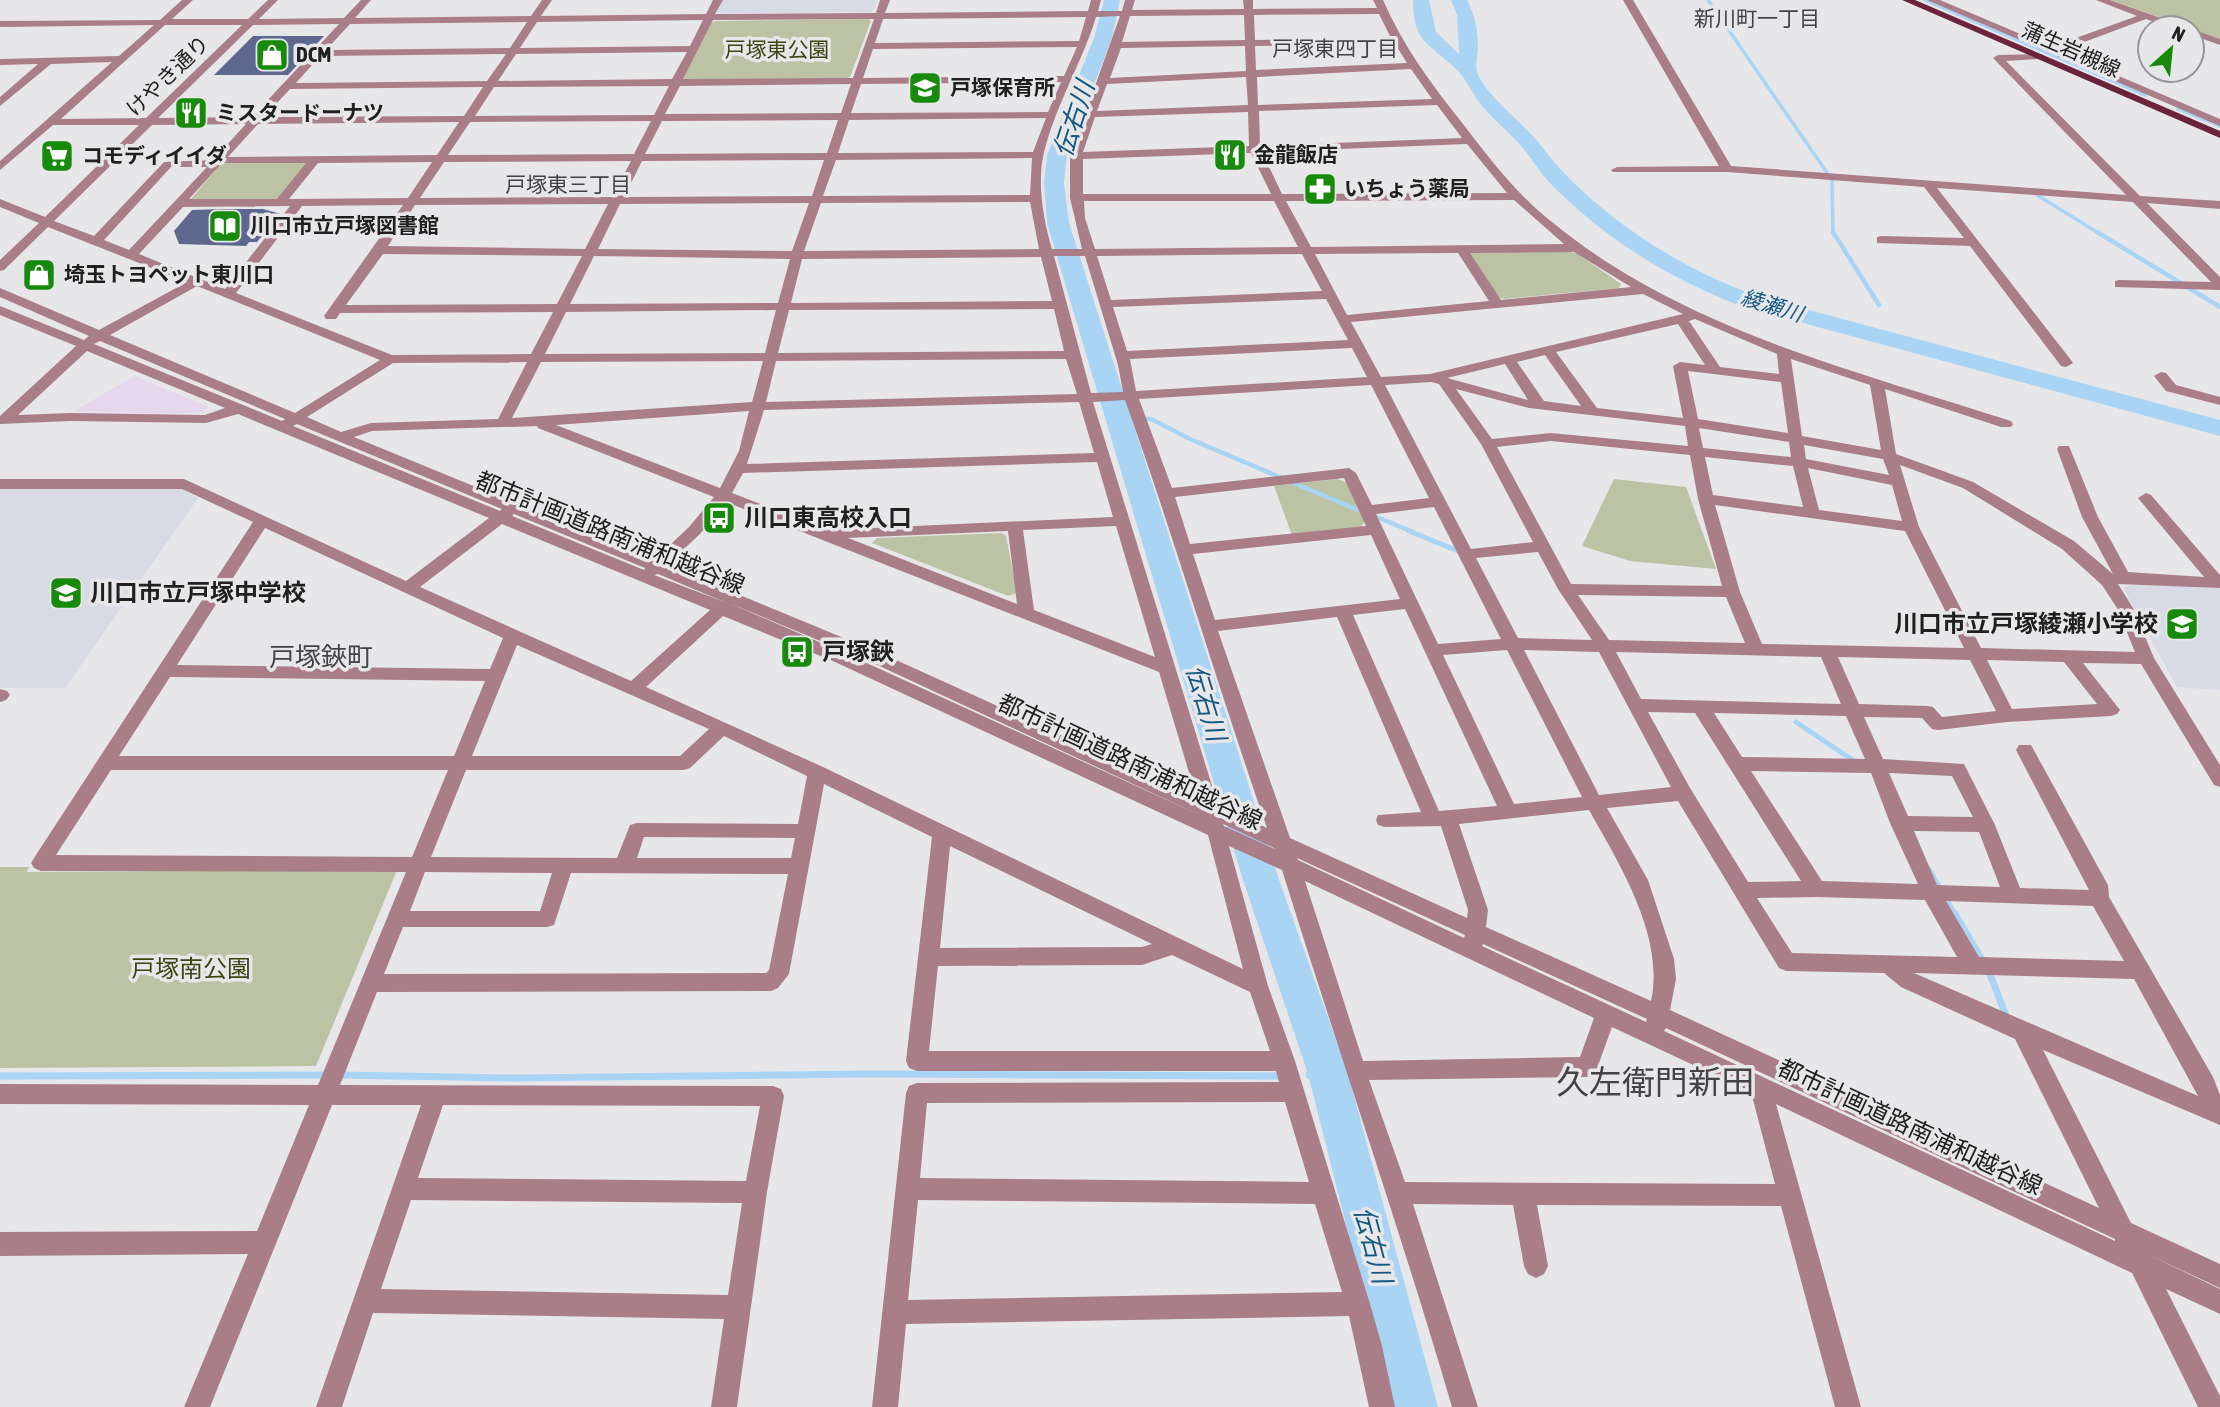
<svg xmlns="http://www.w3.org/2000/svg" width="2220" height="1407" viewBox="0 0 2220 1407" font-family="'Asap Condensed','Noto Sans JP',sans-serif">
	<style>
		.built { fill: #d8dae4 }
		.industrial { fill: #e6d8ec }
		.green { fill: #bbc3a4 }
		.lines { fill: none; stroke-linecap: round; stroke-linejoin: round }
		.stream-far3 { stroke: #a9d4f4; stroke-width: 3.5 }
		.stream-far2 { stroke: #a9d4f4; stroke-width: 4.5 }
		.stream-far1 { stroke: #a9d4f4; stroke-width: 5 }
		.stream { stroke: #a9d4f4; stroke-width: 7 }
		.river { fill: #a9d4f4; fill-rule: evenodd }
		.building { fill: #5e688f }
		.minor { fill: #a97e88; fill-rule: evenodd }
		.major { fill: #6c243d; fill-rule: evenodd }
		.labels { text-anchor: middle; stroke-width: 7; stroke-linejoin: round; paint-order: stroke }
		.far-neighbourhood-label { font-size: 21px; fill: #434345; stroke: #e7e7ea }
		.far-park-label { font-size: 21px; fill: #3d4613; stroke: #e7e7ea }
		.far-street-label { font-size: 21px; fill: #202021; stroke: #e7e7ea }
		.far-poi-label { font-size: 21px; font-weight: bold; fill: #202021; stroke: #e7e7ea; text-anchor: start }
		.far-water-label { font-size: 21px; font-style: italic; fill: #125881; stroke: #e7e7ea }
		.poi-label { font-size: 24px; font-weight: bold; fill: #202021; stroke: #e7e7ea; text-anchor: start }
		.street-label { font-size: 24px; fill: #202021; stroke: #e7e7ea }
		.park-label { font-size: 24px; fill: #3d4613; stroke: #e7e7ea }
		.water-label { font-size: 26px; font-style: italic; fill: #125881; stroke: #e7e7ea }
		.neighbourhood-label { font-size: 26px; fill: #434345; stroke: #e7e7ea }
		.near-quarter-label { font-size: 33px; fill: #434345; stroke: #e7e7ea }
	</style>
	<rect width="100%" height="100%" fill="#e7e7ea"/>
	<g class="built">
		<path d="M723,0H877L874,10L869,12L722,13L717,12Z"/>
		<path d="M0,488L181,489L198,498L65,688H0Z"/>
		<path d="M2136,583L2220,588V690L2177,687L2123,588Z"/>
	</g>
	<path class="industrial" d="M134,376L207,406V408L202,412L157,414L74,411Z"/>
	<g class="green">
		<path d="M2111,0H2220V39Z"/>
		<path d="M869,19L871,21L850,77L841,80H688L683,78L711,23L715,21Z"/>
		<path d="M226,162L309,163L280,198L274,201L191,199L220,165Z"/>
		<path d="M1469,251H1567L1578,254L1621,284L1619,288L1504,299L1498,297L1467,253Z"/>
		<path d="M1337,479L1348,483L1365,521L1361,527L1292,535L1274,486Z"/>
		<path d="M1614,479L1686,487L1716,569L1630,561L1582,546Z"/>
		<path d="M1002,533L1006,536L1017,593L1008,596L872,543L877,538Z"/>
		<path d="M0,867H29L27,872L397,870L316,1066L0,1068Z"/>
	</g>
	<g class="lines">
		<g class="stream-far3">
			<path d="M1708,0L1832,180L1833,234"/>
			<path d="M1925,0L2145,95"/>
			<path d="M2178,109L2220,126"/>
			<path d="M2037,195L2100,234"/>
		</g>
		<g class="stream-far2">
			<path d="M1833,232L1879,305"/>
			<path d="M2097,232L2220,307"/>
			<path d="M1119,419H1151L1190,439L1282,478"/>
			<path d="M1291,482L1363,512"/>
			<path d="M1372,515L1413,532"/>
		</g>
		<g class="stream-far1">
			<path d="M1409,531L1458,551"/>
			<path d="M1796,722L1857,763"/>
			<path d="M1929,869L1956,916"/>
		</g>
		<g class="stream">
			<path d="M1955,914L1984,963"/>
			<path d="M1989,972L2007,1018"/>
			<path d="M339,1075L515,1078L872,1074L1282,1076"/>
			<path d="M1309,1075L1328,1074"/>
			<path d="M0,1076L329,1075"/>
		</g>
		<g class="river">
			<path d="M1104,0H1120L1112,38L1067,155L1064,183L1069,223L1277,874L1348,1074L1438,1407H1392L1308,1074L1241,874L1047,223L1044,183L1047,155L1094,38Z"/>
			<path d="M1413,0H1429L1436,32L1459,54L1457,15L1451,0H1467C1475,15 1478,30 1478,46C1478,54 1475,65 1477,72C1484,92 1515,117 1529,132C1542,145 1551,160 1564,173C1618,229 1687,271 1760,297L2220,420V436L1744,307C1671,280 1603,238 1549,182C1539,171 1532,159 1523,148C1510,133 1495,121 1482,106C1473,95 1465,76 1455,68C1429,43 1413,43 1413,0Z"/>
		</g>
	</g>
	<g class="building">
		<path d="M253,36H324L288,75H214Z"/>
		<path d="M223,209H263L281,214L257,242H249L246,246L179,244L174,231L192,210Z"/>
	</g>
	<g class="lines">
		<g class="minor">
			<path d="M182,0H193L172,19H248L268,0H278L259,19L344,18L361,0H371L355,18L531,16L542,0H552L541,16L706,14L713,0H723L715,14L876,13L880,0H890L885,13L1088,11L1091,0H1101L1098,11H1122L1125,0H1135L1132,10L1244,9L1243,0H1253V9L1377,8L1373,0H1383C1403,46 1432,85 1463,124C1490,159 1517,195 1552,222C1682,329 1853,370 2011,421L2013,424L2011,427H2001L1885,389L1896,454L1973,482L2074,541L2113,574L2082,517L2057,449L2059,446H2069L2098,517L2128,572L2204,577L2138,498L2146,493L2151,495L2220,575V588L2118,584L2133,608L2154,658L2220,765V787L2214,785L2141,664L2083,663L2120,710L2117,714L2111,716L2007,722L1938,730L1932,729L1922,718L1864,717L1883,759L1964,764L1995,825L2020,888L2089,890L2016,750L2019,745H2031L2108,885L2109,897L2213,1077L2220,1095V1125L2043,1050L2131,1223L2220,1264V1288L2149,1255L2220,1289V1314L2166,1289L2220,1396V1407H2198L2132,1273L1776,1104L1861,1407H1835L1781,1206L1537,1205L1548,1266L1544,1274L1536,1278L1528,1274L1524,1266L1513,1205L1413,1204L1478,1407H1452C1399,1226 1338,1050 1282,870L1229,846L1268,986L1295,1061L1370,1304L1382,1346L1395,1407H1369L1349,1316L906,1324L898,1407H872L906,1093L909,1086L917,1083L1279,1082L1276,1071H917L909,1068L906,1061L932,837L824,784L789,974L778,988L771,991L377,992L340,1085L773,1086L781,1089L784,1096L767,1192L737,1407H711L724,1319L373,1313L342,1407H316L421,1105H332L210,1407H184L248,1254L0,1256V1232L257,1231L309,1105L0,1104V1084L318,1085L406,872L41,871L34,868L31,863L34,858L253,522L182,489H0V479H184L406,581L489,518L238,414L206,423L70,421L0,424V416L76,346L0,315V306L84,340L89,336L0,297V288L99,330L187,282L48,227L4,270L0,271V260L39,223L0,207V199L45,217L139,125H53L0,170V161L112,62L51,64L0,106V97L38,64L0,65V59L119,56L154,25L0,27V21L160,20ZM1379,14L1391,38L1255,40L1254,15ZM1244,15L1245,40L1122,42L1130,16ZM1120,16L1070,156V198L1082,249H1052C1045,225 1040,200 1041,174C1043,127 1082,65 1096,17ZM1086,17L1079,41L875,43L883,19ZM874,19L853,78L683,79L713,20ZM703,20L690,46L520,48L537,22ZM527,22L510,48L326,50L350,24ZM339,24L252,117L158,118L253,25ZM165,25H242L146,118L61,119ZM1395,44L1407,63L1256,70L1255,46ZM1245,46L1246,71L1110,78L1121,48ZM1077,47L1064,76L863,78L873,49ZM687,52L672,79L498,81L516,54ZM506,54L487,81L296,83L320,56ZM1411,69L1432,99L1258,105L1257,77ZM1246,77L1248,105L1097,111L1107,84ZM1061,82L1048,112L851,113L861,84ZM851,84L841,113L665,114L680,86ZM669,86L654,115L475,116L494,87ZM483,87L464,116L264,117L290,89ZM1437,105L1462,138L1260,146L1259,111ZM1248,112L1249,146L1083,152L1095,117ZM1046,118L1033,152L838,153L849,120ZM838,120L827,153L645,154L662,121ZM651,121L634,154L448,155L470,122ZM459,122L437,155L228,157L258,124ZM246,124L213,160L164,162L94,236L54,221L152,125ZM1467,144L1507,193L1282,194L1262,152ZM1251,153L1271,194H1083V159ZM1032,158L1030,195L823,196L836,160ZM824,160L812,196L624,197L642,161ZM631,161L612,197L420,198L444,162ZM432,162L408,198L289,199L318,163ZM222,163H306L277,199H189ZM171,167H207L129,250L104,240ZM1514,200L1564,244L1311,247L1286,201ZM1084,201H1274L1298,247L1095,249L1085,218ZM1030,202L1039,249L804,251L821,203ZM809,203L792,251L598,249L620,204ZM608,204L585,249L388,246L415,205ZM403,205L324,316L326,319H336L340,313L553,312L531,354L392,355L236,293L302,206ZM290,206L225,289L139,254L183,207ZM1574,252L1631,287L1501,300L1470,253ZM1458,253L1489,301L1347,315L1315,254ZM383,254L582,256L557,304L346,305ZM1302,254L1322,291L1111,300L1097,256ZM594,256L790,259L778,303L570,304ZM1054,256H1085L1118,365L1123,392L1091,393ZM1041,257L1052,301L791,303L802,259ZM197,286L380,360L295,413L110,335ZM1643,294L1683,314L1430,374L1381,377L1351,322ZM1326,299L1348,340L1127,351L1113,307ZM1054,309L1064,351L778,353L789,310ZM776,310L765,353L545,354L566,312ZM1695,319L1777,354L1779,374L1720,367L1689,321ZM1678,324L1705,365L1680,362L1673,366L1683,418L1597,408L1556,352ZM100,341L285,419L282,421L94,344ZM1352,348L1367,377L1136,391L1130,359ZM87,351L225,408L205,415L70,413L18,415ZM1545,355L1581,406L1544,401L1517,362ZM1066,359L1077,394L766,402L776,361ZM1791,359L1870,385L1881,450L1802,436ZM763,361L752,402L512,418L541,362ZM527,362L498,419L371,423L341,432L307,417L393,363ZM1505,364L1528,400L1447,378ZM1688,371L1781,382L1788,433L1698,419ZM1431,382L1439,384L1481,444L1533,542L1471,549L1385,385ZM1371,385L1429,498L1372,505L1356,473L1349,468L1172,488L1139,399ZM1456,389L1529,408L1685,426L1688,446L1551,433L1492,439ZM1125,400C1176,542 1217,685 1267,828L1218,805L1093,402ZM1079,402L1094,453L747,464L764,410ZM749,411L739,451L720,488L556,425ZM297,424L502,509L500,511L293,426ZM537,426L538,428L714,497L689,527L654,560L354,437L372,431ZM1699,428L1789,442L1791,457L1703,448ZM1551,441L1690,455L1698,499L1722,586L1571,584L1497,447ZM1804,445L1883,459L1889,475L1806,459ZM1705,457L1793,466L1803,507L1713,495ZM1097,462L1113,517L828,530L732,493L743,473ZM1900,465L1963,488L2062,549L2102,585L2117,608L2135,652L1981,648L1919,527ZM1808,468L1892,485L1902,521L1819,510ZM1344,478L1366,526L1190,544L1175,497ZM726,502L1159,672L1196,796L885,655L667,565L700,534ZM1715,505L1905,531L1964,648L1762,644L1740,592ZM1434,507L1501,639L1438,644L1376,514ZM514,514L645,568L644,570L512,516ZM502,524L710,610L631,681L420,587ZM1116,526L1155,657L1034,610L1023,530ZM265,528L503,638L490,669L177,665ZM1008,531L1017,604L848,538ZM1371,535L1400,599L1215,620L1193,554ZM1538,552L1558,589L1592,640L1518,638L1476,558ZM658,574L727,603L654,575ZM1578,595L1726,597L1745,643L1609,640ZM729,603L873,663L1202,816L847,654ZM1405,609L1497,806L1439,811L1353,615ZM723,616L835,662L1208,835L1243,969L823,767L646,687ZM1337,617L1421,812L1378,815L1376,820L1378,825L1385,827L1441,826L1468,910L1467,918L1290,838L1218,631ZM517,645L709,729L680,756H472ZM1507,650L1582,797L1514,804L1443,655ZM1524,650L1599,652L1671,787L1599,795ZM1616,652L1821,657L1841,704L1641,699ZM1838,657L1970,660L1996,711L1942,717L1933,707L1927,706L1859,704ZM1987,660L2064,662L2097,704L2012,709ZM170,677L485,681L454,756H119ZM1648,712L1695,713L1801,881L1748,882L1690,788ZM1714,713L1846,716L1865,759L1742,757ZM724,736L807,776L798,824L637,823L630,825L617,858L431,857L466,770H684L690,768ZM111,770H448L412,857L56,855ZM1751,771L1871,773L1890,823L1918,884L1822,881ZM1889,773L1952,776L1973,817L1908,816ZM1678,801L1779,968L1786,971L1884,973L1901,987L2015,1039L2099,1208L1670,1010L1676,979L1674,959L1648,880L1607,808ZM1589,810C1620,865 1665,937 1651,1001L1486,927L1488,910L1459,824ZM1223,824L1274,848L1275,849L1224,826ZM1914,831L1979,832L2000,887L1937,885ZM644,837L795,838L791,858H637ZM950,846L1152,944L1142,947L940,948ZM1297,858L1465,935L1464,938L1298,860ZM425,872L552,873L540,911H410ZM571,873L788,874L769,970L766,973L384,974L403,927H547L554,925ZM1305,881L1594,1018L1580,1057L1363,1061ZM1816,897L1925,900L1957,957L1792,953L1757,898ZM1946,901L2093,906L2124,961L1979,957ZM1483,944L1647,1019L1646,1022L1482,946ZM1172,955L1250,992L1270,1051H929L938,966L1142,965ZM1914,973L2134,979L2198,1096ZM1612,1027L1751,1092L1775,1184L1405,1182L1369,1080L1587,1077L1595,1074ZM1666,1028L2115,1239V1241L1664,1031ZM1285,1102L1309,1182L920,1178L927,1103ZM443,1105L760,1106L746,1181L418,1178ZM411,1200L742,1203L728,1295L381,1289ZM918,1200L1315,1204L1342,1292L908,1300Z"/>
			<path d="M1623,0H1633L1731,166L2126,195L1993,58L1998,55L2042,54L2043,56L2038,59L2006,61L2140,196L2220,201V209L2147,203L2220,277V290L2115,287V281L2119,280L2211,282L2133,202L1937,188L2071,360L2073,363L2066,367L2061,366L1970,246L1877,243V237L1881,236L1964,238L1924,187L1727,172H1613L1611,170L1617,167L1719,166Z"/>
			<path d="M1927,0H1940L2051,47L2137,16L2096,0H2110L2183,26L2185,28H2171L2146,19L2060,51L2220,119V126Z"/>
			<path d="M2192,29L2220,39V45L2192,35Z"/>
			<path d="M2161,372L2166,373L2176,385L2220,397V405L2166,391L2154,376Z"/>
			<path d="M0,689L7,691L10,695L6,700L0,702Z"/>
		</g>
		<path class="major" d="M1902,0H1915L2220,131V138Z"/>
	</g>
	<defs>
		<symbol id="shop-square" viewBox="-11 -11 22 22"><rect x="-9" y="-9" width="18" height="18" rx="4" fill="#178a0c" stroke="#e7e7ea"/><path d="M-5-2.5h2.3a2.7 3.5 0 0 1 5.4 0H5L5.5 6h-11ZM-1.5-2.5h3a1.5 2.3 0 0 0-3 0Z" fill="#fff"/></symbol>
		<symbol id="school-square" viewBox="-11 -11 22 22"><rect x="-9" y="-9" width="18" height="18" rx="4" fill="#178a0c" stroke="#e7e7ea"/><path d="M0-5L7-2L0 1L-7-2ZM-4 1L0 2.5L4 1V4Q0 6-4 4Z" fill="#fff"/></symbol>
		<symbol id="restaurant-square" viewBox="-11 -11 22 22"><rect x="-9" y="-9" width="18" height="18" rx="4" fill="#178a0c" stroke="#e7e7ea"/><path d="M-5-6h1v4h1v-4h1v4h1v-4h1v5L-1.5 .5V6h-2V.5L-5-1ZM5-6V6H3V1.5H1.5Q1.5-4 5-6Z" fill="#fff"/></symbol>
		<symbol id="supermarket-square" viewBox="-11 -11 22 22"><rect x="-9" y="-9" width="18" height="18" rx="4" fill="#178a0c" stroke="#e7e7ea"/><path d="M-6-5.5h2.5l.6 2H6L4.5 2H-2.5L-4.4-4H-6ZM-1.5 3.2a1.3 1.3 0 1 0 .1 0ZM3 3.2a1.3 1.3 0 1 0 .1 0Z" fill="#fff"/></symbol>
		<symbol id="pharmacy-square" viewBox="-11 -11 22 22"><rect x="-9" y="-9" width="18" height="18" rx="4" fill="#178a0c" stroke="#e7e7ea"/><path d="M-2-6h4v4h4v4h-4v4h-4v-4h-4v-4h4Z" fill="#fff"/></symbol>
		<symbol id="library-square" viewBox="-11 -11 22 22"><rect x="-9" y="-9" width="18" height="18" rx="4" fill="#178a0c" stroke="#e7e7ea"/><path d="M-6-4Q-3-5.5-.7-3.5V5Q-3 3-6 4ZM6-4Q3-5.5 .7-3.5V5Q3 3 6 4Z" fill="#fff"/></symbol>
		<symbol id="bus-square" viewBox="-11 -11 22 22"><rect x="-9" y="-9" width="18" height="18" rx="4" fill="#178a0c" stroke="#e7e7ea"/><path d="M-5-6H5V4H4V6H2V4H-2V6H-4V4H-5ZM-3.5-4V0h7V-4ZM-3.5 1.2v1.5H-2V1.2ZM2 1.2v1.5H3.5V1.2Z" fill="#fff"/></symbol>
	</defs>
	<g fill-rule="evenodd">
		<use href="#shop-square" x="253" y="36" width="38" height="38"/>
		<use href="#school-square" x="906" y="69" width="38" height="38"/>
		<use href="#restaurant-square" x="172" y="94" width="38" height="38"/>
		<use href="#restaurant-square" x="1211" y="136" width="38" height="38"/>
		<use href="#supermarket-square" x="38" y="137" width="38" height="38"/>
		<use href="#pharmacy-square" x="1301" y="170" width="38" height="38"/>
		<use href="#library-square" x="206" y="207" width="38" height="38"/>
		<use href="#shop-square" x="20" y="256" width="38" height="38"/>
		<use href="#bus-square" x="700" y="499" width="38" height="38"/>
		<use href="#school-square" x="47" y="574" width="38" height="38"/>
		<use href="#school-square" x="2163" y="605" width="38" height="38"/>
		<use href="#bus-square" x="778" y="633" width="38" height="38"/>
	</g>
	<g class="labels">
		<g class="far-neighbourhood-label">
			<text x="1757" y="26">新川町一丁目</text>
			<text x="1335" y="56">戸塚東四丁目</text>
			<text x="568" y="192">戸塚東三丁目</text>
		</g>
		<g class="far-park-label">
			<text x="777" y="57">戸塚東公園</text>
		</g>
		<g class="far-street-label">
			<text transform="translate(2071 50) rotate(24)" y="7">蒲生岩槻線</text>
			<text transform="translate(168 76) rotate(-44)" y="7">けやき通り</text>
		</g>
		<g class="far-poi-label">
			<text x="296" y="62">DCM</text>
			<text x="950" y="95">戸塚保育所</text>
			<text x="216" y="120">ミスタードーナツ</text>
			<text x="1254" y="162">金龍飯店</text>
			<text x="82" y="163">コモディイイダ</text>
			<text x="1344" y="196">いちょう薬局</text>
			<text x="250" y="233">川口市立戸塚図書館</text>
			<text x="64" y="282">埼玉トヨペット東川口</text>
		</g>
		<g class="far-water-label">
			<text transform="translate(1772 306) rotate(17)" y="7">綾瀬川</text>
		</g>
		<g class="poi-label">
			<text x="744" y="526">川口東高校入口</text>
			<text x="90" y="601">川口市立戸塚中学校</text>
			<text x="2158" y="632" text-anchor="end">川口市立戸塚綾瀬小学校</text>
			<text x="822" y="660">戸塚鋏</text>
		</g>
		<g class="street-label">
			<text transform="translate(610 533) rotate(22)" y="8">都市計画道路南浦和越谷線</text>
			<text transform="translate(1130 762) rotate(25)" y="8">都市計画道路南浦和越谷線</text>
			<text transform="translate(1910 1127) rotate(25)" y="8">都市計画道路南浦和越谷線</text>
		</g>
		<g class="park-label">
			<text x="191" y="977">戸塚南公園</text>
		</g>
		<g class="water-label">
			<text transform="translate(1074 119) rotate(-72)" y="9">伝右川</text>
			<text transform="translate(1206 703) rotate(73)" y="9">伝右川</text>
			<text transform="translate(1373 1245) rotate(75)" y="9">伝右川</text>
		</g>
		<g class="neighbourhood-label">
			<text x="321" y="666">戸塚鋏町</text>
		</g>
		<g class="near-quarter-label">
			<text x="1655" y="1094">久左衛門新田</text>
		</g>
	</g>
	<g transform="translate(2171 49) rotate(27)"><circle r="33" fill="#e7e7ea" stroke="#97979a" stroke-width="2"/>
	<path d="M0-5L12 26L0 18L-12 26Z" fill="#178a0c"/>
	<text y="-10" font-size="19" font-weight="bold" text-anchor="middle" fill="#202021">N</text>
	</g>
</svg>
